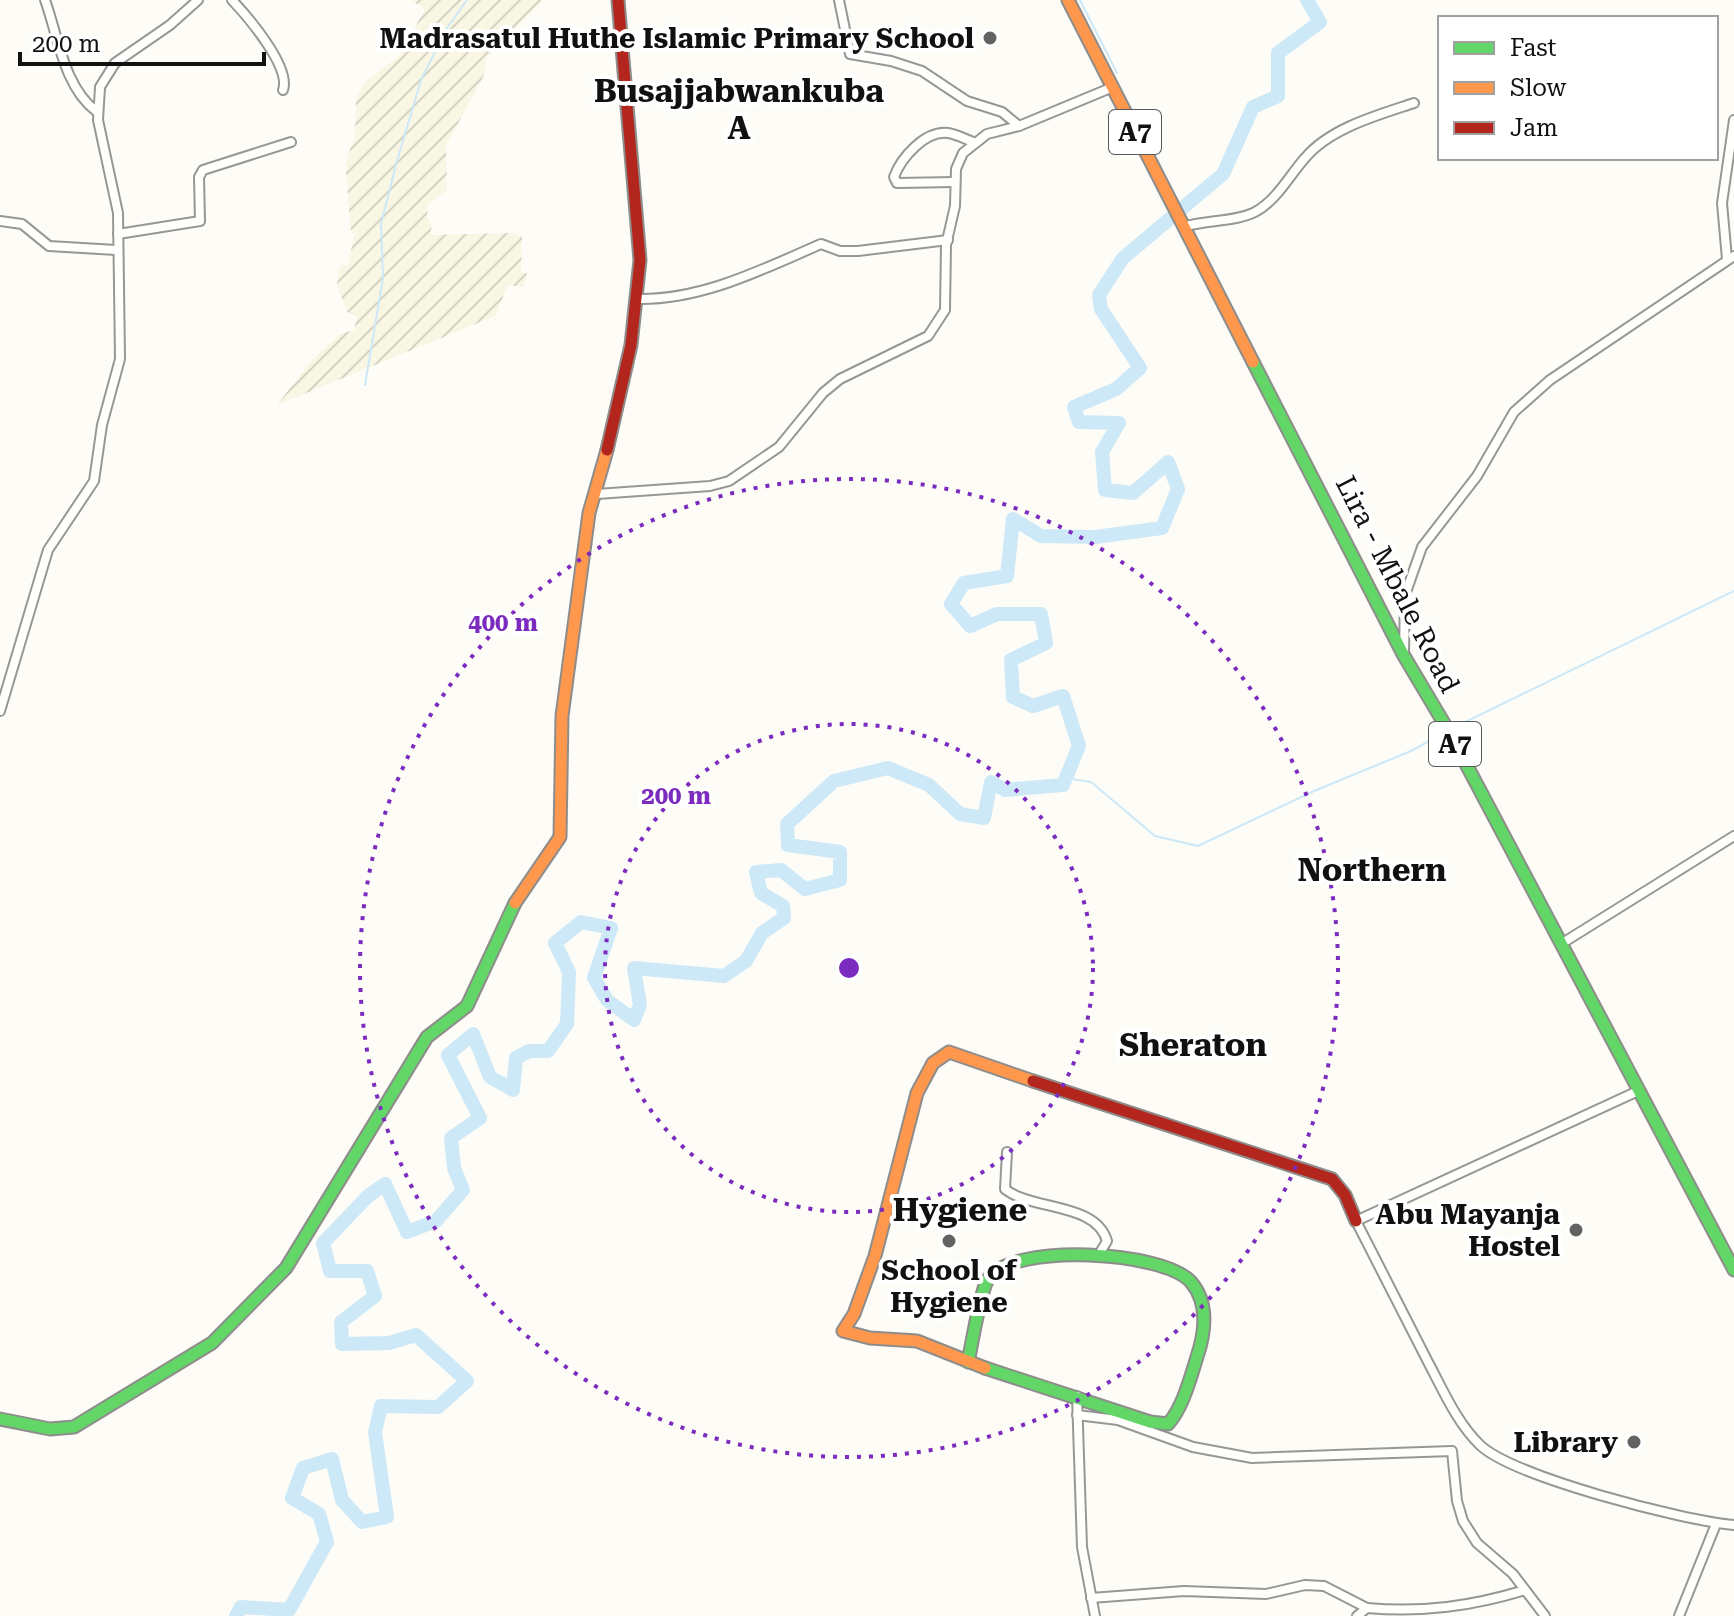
<svg xmlns="http://www.w3.org/2000/svg" width="1734" height="1616" viewBox="0 0 1734 1616" font-family="'Roboto Serif',serif">
	<style>
		.farmland { fill: url(#farmland-furrows) }
		.lines { fill: none; stroke-linecap: round; stroke-linejoin: round }
		.stream { stroke: #cde8f7; stroke-width: 2 }
		.river { stroke: #cde8f7; stroke-width: 14 }
		.street-casing { stroke: #979795; stroke-width: 12 }
		.fast-casing { stroke: #8e8d8b; stroke-width: 15 }
		.slow-casing { stroke: #8e8d8b; stroke-width: 15 }
		.jam-casing { stroke: #8e8d8b; stroke-width: 15 }
		.street { stroke: #fffffe; stroke-width: 8 }
		.fast { stroke: #63d668; stroke-width: 11 }
		.slow { stroke: #ff974d; stroke-width: 11 }
		.jam { stroke: #b3261e; stroke-width: 11 }
		.ring { fill: none; stroke: #7b2cbf; stroke-width: 4; stroke-dasharray: 4 8 }
		.poi-dot { fill: #646362; stroke: #fff; stroke-width: 3 }
		.labels { text-anchor: middle; stroke-width: 8; stroke-linejoin: round; paint-order: stroke }
		.shield { fill: #fff; stroke: #585858; stroke-width: 2 }
		.shield-label { font-size: 26px; font-weight: bold; fill: #111 }
		.poi-label { font-size: 28px; font-weight: bold; fill: #111; stroke: #fff; text-anchor: end }
		.street-label { font-size: 28px; fill: #111; stroke: #fff }
		.quarter-label { font-size: 32px; font-weight: bold; fill: #111; stroke: #fff }
		.centre { fill: #7b2cbf; stroke: #fff; stroke-width: 4 }
		.ring-label { font-size: 24px; text-anchor: middle; font-weight: bold; fill: #7b2cbf; stroke: #fff; stroke-width: 8; stroke-linejoin: round; paint-order: stroke }
	</style>
	<defs>
		<pattern id="farmland-furrows" width="10" height="10" patternUnits="userSpaceOnUse" patternTransform="scale(2)"><rect width="10" height="10" fill="#f9f7e4"/><path d="M-1 1l2-2M0 10L10 0M9 11l2-2" fill="none" stroke="#d4d3c3"/></pattern>
	</defs>
	<rect width="100%" height="100%" fill="#fdfcf7"/>
	<path class="farmland" d="M411,0H543L486,58L484,75L446,146L447,191L428,204L427,217L432,225L430,235L510,233L522,236L521,272L527,273L524,287L508,285L495,316L277,405L311,361L340,334L354,330L357,317L347,312L337,285L340,265L347,266L355,234L351,232L346,174L347,158L355,136L356,98L365,82L399,56L425,9Z"/>
	<g class="lines">
		<g class="stream">
			<path d="M1080,0L1117,73"/>
			<path d="M365,385L383,278L381,224L397,161L421,80L447,28L467,0"/>
			<path d="M1451,729L1734,591"/>
			<path d="M1066,778L1091,782L1155,836L1198,846L1314,791L1411,751L1442,734"/>
		</g>
		<path class="river" d="M236,1616L241,1607L289,1610L327,1542L319,1514L292,1498L303,1468L332,1459L342,1500L362,1522L387,1517L375,1432L381,1406L438,1407L467,1381L416,1335L389,1343L342,1344L341,1322L375,1296L367,1271H330L323,1243L368,1196L385,1184L407,1232L436,1221L463,1190L454,1168L451,1138L480,1118L448,1055L473,1034L490,1077L513,1090L516,1058L529,1051H548L567,1024L569,972L555,943L581,922L611,928L594,978L607,1000L634,1020L640,1005L634,968L724,976L746,961L762,933L784,918L783,906L761,893L756,872L781,870L805,889L840,880V852L788,845L787,824L834,781L888,768L929,785L960,814L984,818L991,782L1005,790L1063,785L1079,746L1063,696L1033,706L1013,697L1011,660L1046,643L1041,614H997L970,626L951,604L964,583L1007,576L1013,519L1041,536L1095,537L1162,528L1178,489L1168,462L1133,493L1105,490L1102,452L1119,423L1079,422L1074,407L1116,389L1140,368L1101,309L1099,295L1123,258L1223,174L1253,107L1278,96V53L1320,22L1307,0"/>
		<defs>
			<g id="street">
				<path d="M45,0C58,36 64,87 96,111"/>
				<path d="M232,0C248,17 291,67 283,90"/>
				<path d="M839,0L850,54L891,61L922,71L967,101L1002,112L1019,126"/>
				<path d="M955,182L897,183L894,177C901,158 925,130 948,133C956,134 965,139 973,142"/>
				<path d="M0,221L22,224L49,246L116,250"/>
				<path d="M1183,227C1205,220 1235,222 1255,212C1277,200 1289,176 1305,158C1330,128 1378,115 1414,103"/>
				<path d="M118,234L200,221L199,177L203,170L291,142"/>
				<path d="M1727,259L1722,203L1734,120"/>
				<path d="M638,299C703,300 763,269 821,244L840,251H858L948,240"/>
				<path d="M597,494L710,486L729,481L779,447L823,393L840,379L928,336L945,310L946,245L955,206L956,169L963,153L987,134L1019,126L1113,87"/>
				<path d="M1404,653L1405,595L1422,547L1477,476L1514,412L1550,380L1734,256"/>
				<path d="M0,711L48,550L94,481L102,425L120,359L118,213L98,120L100,87L115,63L170,25L198,0"/>
				<path d="M1561,944L1734,836"/>
				<path d="M1638,1091L1356,1221C1380,1268 1404,1315 1428,1362C1443,1390 1457,1423 1480,1445C1513,1477 1685,1521 1734,1525"/>
				<path d="M1007,1152L1005,1189C1032,1211 1096,1202 1107,1241L1098,1256"/>
				<path d="M1077,1396L1082,1547L1095,1616"/>
				<path d="M1077,1415L1118,1420L1193,1447L1252,1458L1452,1451L1457,1501L1463,1521L1477,1543L1513,1574L1545,1616"/>
				<path d="M1091,1598L1184,1591L1266,1594L1305,1585L1324,1586L1367,1608"/>
				<path d="M1357,1616L1367,1608C1423,1613 1472,1606 1525,1590"/>
				<path d="M1679,1616L1716,1524"/>
			</g>
			<g id="fast">
				<path d="M1253,362L1404,656L1448,730L1734,1270"/>
				<path d="M968,1362C972,1344 980,1292 988,1279C1012,1242 1164,1251 1191,1282C1209,1303 1205,1333 1197,1357C1190,1379 1183,1407 1168,1424L1150,1422L985,1368"/>
				<path d="M0,1419L50,1429L74,1427L212,1343L286,1268L427,1037L467,1006L515,903"/>
			</g>
			<g id="slow">
				<path d="M1068,0L1253,362"/>
				<path d="M515,903L560,837L562,716L589,513L607,450"/>
				<path d="M985,1368L917,1341L870,1338L843,1331L854,1314L875,1256L917,1093L933,1063L949,1052L1033,1081"/>
			</g>
			<g id="jam">
				<path d="M607,450L631,345L640,260L618,0"/>
				<path d="M1033,1081L1332,1179L1345,1195L1356,1221"/>
			</g>
		</defs>
		<use href="#street" class="street-casing"/>
		<use href="#fast" class="fast-casing"/>
		<use href="#slow" class="slow-casing"/>
		<use href="#jam" class="jam-casing"/>
		<use href="#street" class="street"/>
		<use href="#fast" class="fast"/>
		<use href="#slow" class="slow"/>
		<use href="#jam" class="jam"/>
	</g>
	<g class="ring">
		<circle cx="849" cy="968" r="244"/>
		<circle cx="849" cy="968" r="489"/>
	</g>
	<g class="poi-dot">
		<circle cx="990" cy="38" r="8"/>
		<circle cx="1576" cy="1230" r="8"/>
		<circle cx="949" cy="1241" r="8"/>
		<circle cx="1634" cy="1442" r="8"/>
	</g>
	<g class="labels">
		<g class="shield">
			<rect x="1109" y="110" width="52" height="44" rx="6"/>
			<rect x="1429" y="722" width="52" height="44" rx="6"/>
		</g>
		<g class="shield-label">
			<text x="1135" y="141">A7</text>
			<text x="1455" y="753">A7</text>
		</g>
		<g class="poi-label">
			<text x="974" y="48">Madrasatul Huthe Islamic Primary School</text>
			<text x="1560" y="1224">Abu Mayanja<tspan x="1560" dy="32">Hostel</tspan></text>
			<text x="949" y="1280" text-anchor="middle">School of<tspan x="949" dy="32">Hygiene</tspan></text>
			<text x="1618" y="1452">Library</text>
		</g>
		<g class="street-label">
			<text transform="translate(1398 584) rotate(63)" y="10">Lira - Mbale Road</text>
		</g>
		<g class="quarter-label">
			<text x="739" y="102">Busajjabwankuba<tspan x="739" dy="37">A</tspan></text>
			<text x="1372" y="881">Northern</text>
			<text x="1193" y="1056">Sheraton</text>
			<text x="960" y="1221">Hygiene</text>
		</g>
	</g>
	<circle cx="849" cy="968" r="12" class="centre"/>
	<g class="ring-label">
		<text x="503" y="631">400 m</text>
		<text x="676" y="804">200 m</text>
	</g>
	<rect x="1438" y="16" width="280" height="144" fill="#ffffff" stroke="#a0a0a0" stroke-width="2"/>
	<rect x="1454" y="42" width="40" height="12" fill="#63d668" stroke="#a0a0a0" stroke-width="2"/>
	<text x="1510" y="56" font-size="24" fill="#111111">Fast</text>
	<rect x="1454" y="82" width="40" height="12" fill="#ff974d" stroke="#a0a0a0" stroke-width="2"/>
	<text x="1510" y="96" font-size="24" fill="#111111">Slow</text>
	<rect x="1454" y="122" width="40" height="12" fill="#b3261e" stroke="#a0a0a0" stroke-width="2"/>
	<text x="1510" y="136" font-size="24" fill="#111111">Jam</text>
	<path d="M20 52v12h244v-12" fill="none" stroke="#111111" stroke-width="4"/>
	<text x="32" y="52" font-size="24" fill="#111111" stroke="#ffffff" stroke-width="6" paint-order="stroke">200 m</text>
</svg>
